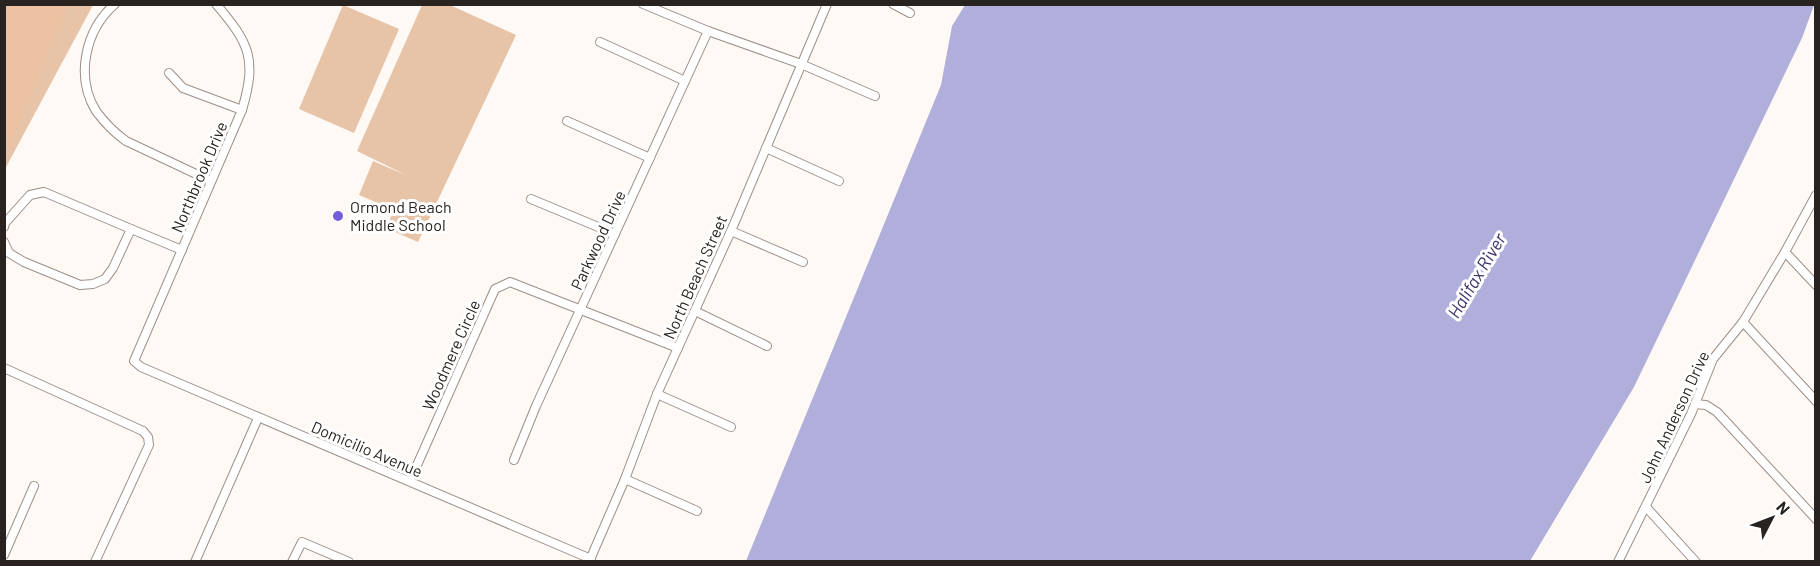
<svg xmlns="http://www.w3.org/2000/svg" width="1820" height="566" viewBox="0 0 1820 566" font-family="Barlow,sans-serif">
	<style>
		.green { fill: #e7c3a7 }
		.forest { fill: #ecc2a3 }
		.water { fill: #b0aedb }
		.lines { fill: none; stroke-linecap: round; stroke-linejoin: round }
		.minor-casing { stroke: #9c8f86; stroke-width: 10 }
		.minor { stroke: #fff; stroke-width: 8 }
		.poi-dot { fill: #725ed9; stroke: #fff; stroke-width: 2 }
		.labels { text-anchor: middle; stroke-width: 6; stroke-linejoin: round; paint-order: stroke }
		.street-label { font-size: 16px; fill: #28231f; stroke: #fff }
		.poi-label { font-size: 16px; fill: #28231f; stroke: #fff; text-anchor: start }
		.water-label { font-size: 18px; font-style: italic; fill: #3b346c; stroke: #fff }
	</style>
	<rect width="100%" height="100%" fill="#fef9f5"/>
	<g class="green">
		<path d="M5,5H93L5,169Z"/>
		<path d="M343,5L399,29L354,133L299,109Z"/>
		<path d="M422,5H450L516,35L418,242L386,228L394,210L359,195L373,161L408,176L357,151Z"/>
	</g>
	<path class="forest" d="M5,4L68,5L5,155L4,5Z"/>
	<path class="water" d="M965,5V4L1814,5L1802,38L1634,387L1530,561H746L941,85L952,26Z"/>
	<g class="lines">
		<defs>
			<g id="minor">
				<path d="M115,4C85,30 75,77 96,111C104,122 115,133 126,141L211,181"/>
				<path d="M216,4C250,44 257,59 242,110L134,361L141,367L591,559"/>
				<path d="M643,4L708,31L801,64L875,96"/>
				<path d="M893,4L910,13"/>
				<path d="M600,42L685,81"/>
				<path d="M169,73L183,88L242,110"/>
				<path d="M567,121L650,158"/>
				<path d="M766,148L839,181"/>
				<path d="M531,199L615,234"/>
				<path d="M4,227L5,223L30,195L44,192L131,229L113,268L105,279L93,284L80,285L24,262L9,253L4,242"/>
				<path d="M131,229L182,250"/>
				<path d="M731,231L803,262"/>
				<path d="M1785,252L1816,285"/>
				<path d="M695,311L767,346"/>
				<path d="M1743,322L1816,401"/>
				<path d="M4,368L143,431L148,437L149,445L95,562"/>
				<path d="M657,394L731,427"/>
				<path d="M1695,404L1706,405L1717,412L1816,519"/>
				<path d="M514,460L536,406L708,31"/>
				<path d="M625,479L697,511"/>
				<path d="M410,481L495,289L510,282L678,348"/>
				<path d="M1646,507L1696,562"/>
				<path d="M4,555L34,486"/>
				<path d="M195,562L258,418"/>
				<path d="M292,562L302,542L349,562"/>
				<path d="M589,562L625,479L657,394L731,231L827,4"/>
				<path d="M1618,562L1691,414L1713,359L1743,322L1785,252L1816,195"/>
			</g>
		</defs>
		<use href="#minor" class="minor-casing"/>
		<use href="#minor" class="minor"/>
	</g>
	<circle class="poi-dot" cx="338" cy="216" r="6"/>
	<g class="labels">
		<g class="street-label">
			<text transform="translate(199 177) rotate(-67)" y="6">Northbrook Drive</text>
			<text transform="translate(598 240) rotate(-65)" y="6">Parkwood Drive</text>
			<text transform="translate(695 277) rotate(-66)" y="6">North Beach Street</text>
			<text transform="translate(451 355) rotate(-66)" y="6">Woodmere Circle</text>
			<text transform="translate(1674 417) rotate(-65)" y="6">John Anderson Drive</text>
			<text transform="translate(367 449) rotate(23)" y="6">Domicilio Avenue</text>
		</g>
		<g class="poi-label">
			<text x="350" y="213">Ormond Beach<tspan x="350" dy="18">Middle School</tspan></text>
		</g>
		<g class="water-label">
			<text transform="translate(1477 276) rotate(-59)" y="6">Halifax River</text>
		</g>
	</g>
	<rect width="1820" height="566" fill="none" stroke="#28231f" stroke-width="12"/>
	<g transform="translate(1772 518) rotate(48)" stroke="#ffffff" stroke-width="4.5" paint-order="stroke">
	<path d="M0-4.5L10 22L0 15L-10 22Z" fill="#28231f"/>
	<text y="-9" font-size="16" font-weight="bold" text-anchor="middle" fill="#28231f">N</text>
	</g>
</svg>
